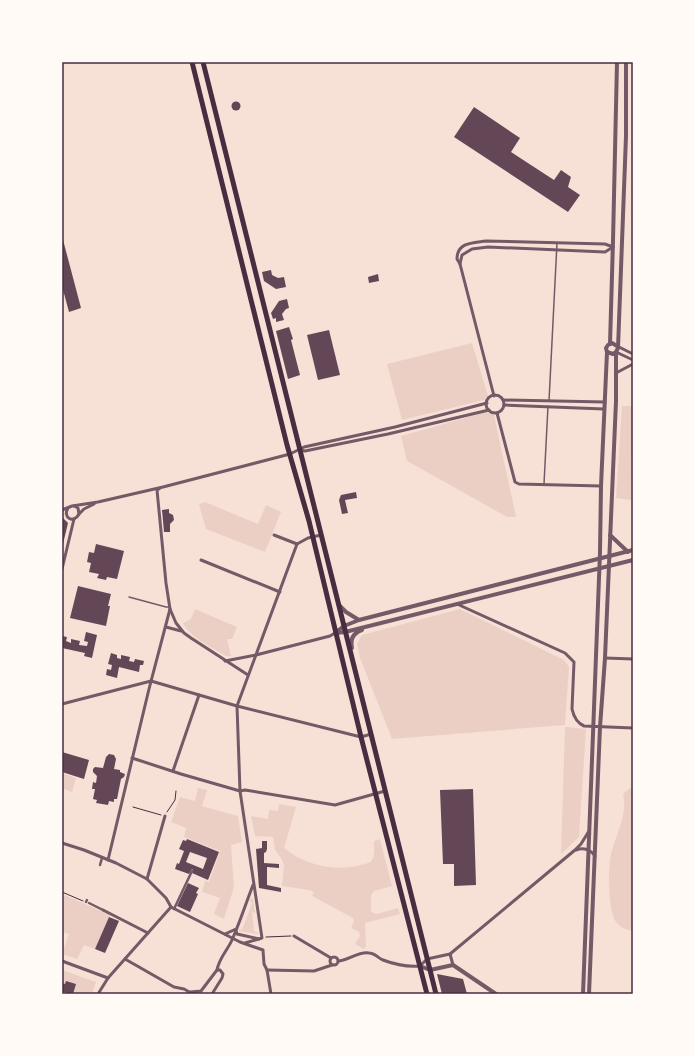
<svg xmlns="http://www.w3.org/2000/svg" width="695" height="1056" viewBox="0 0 695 1056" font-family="Roboto,sans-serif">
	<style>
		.green { fill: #ebcfc5 }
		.building { fill: #644757; fill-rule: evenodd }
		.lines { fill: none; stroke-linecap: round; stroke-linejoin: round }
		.path { stroke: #4a2c40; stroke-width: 1 }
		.service { stroke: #755966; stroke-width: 1.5 }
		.pedestrian { stroke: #755966; stroke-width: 2.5 }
		.minor { stroke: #755966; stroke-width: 3 }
		.tertiary { stroke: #755966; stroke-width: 4 }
		.primary { stroke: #4a2c40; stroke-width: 5 }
		.neatline { fill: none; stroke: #4a2c40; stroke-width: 1.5 }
	</style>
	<rect width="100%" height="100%" fill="#f7e1d7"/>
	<g class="green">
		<path d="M472,343L488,396L484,400L402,420L387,364Z"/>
		<path d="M622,406H633L631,500L616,498Z"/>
		<path d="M486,412L494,415L516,517H507L407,461L401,436Z"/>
		<path d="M205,502L258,524L266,505L281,512L265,552L206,529L199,504Z"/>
		<path d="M195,609L237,627L232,639H227L231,656H226C211,647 192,639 183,623L191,619Z"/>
		<path d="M460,609L564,660L569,667L565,725L392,739L360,658L357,644L362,635Z"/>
		<path d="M565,727L586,729L579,837L561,854Z"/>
		<path d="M62,773L76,778L72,792L62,788Z"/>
		<path d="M633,786V931C614,928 612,916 610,900C609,883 608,870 611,854C616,835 628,813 623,794Z"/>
		<path d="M198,788L207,790L202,806L238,816L242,842L231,845L234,887L224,919L214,914L220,898L202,892L205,881L209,882L220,851L184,837L186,828L171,822L180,797L195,801Z"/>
		<path d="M279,804L296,807L284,848C305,865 334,872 361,865C365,864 370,863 372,860C375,855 374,846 374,841L380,839L392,886L374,891L371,895V911L373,913L377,914L398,908L400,914L365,923L366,946L364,949L355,944L360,936L359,932L351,928L354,922L353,918L312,896L314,892L309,890L282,886L284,865L281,858L275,850L273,837L255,836L251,816L268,819L269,810L278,811Z"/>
		<path d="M62,894L110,915L95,949L84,945L77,959L62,954L69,934L62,932Z"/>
		<path d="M251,898L253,899L255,913L252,912L254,931L258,933V934L239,931V929L242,930L252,903L250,901Z"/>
		<path d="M62,970L96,982L92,994H62Z"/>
	</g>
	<g class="building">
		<circle cx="236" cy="106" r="4.5"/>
		<path d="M474,107L520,138L511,152L554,180L561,170L571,177L568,187L580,195L568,212L454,137Z"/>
		<path d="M62,236L81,308L69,312L62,286Z"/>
		<path d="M271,270L272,275L278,278L284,277L286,287L276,289L264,281L262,272Z"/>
		<path d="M378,274L379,281L369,283L368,277Z"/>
		<path d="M287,299L289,308L286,309L282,314L284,320L276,322V318L273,319L271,313L279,301Z"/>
		<path d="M289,327L293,339L291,340L300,375L288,379L276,331Z"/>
		<path d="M329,330L340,375L318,380L307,335Z"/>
		<path d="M356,492L357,498L345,500L348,513L342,514L339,500L341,495Z"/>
		<path d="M169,509V513L173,515L174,520L170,524V532H164L162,510Z"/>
		<path d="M62,517L68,523L63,544L62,543Z"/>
		<path d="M96,544L124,551L117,579L107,577L106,580L97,578L99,574L89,572L91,563L87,562L89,552L94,553Z"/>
		<path d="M78,586L111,594L108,606H110L106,626L70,618Z"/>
		<path d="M86,632L97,635L92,658L84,656L85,653L62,648V636L67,637L66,641L71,643V639L80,641L79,645L87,646L88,642L84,641Z"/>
		<path d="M111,653L117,655V658L121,659V655L130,657L129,661L134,662L135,659L144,661L143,665H140L139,672L119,667L117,678L106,675L107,669L111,670L112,665L108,664Z"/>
		<path d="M62,752L89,760L84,779L62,772Z"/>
		<path d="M109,754L114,755L116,759L114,769L120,770V772L125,774L124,777L121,779L117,799H114V802L109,801L108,805L96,803L97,800L93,799L95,789H92L93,782L96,783L97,776L93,772V769L95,767L103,768L106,757Z"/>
		<path d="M473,789L476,885L454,886V864H443L440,790Z"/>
		<path d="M187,839L219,852L208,880L192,873L193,870L192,869L189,874L175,869L177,863L179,864L184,851L179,849L183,840L186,841ZM190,852L207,858L203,869L186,862Z"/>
		<path d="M262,841H267V849L266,852L264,853V863L279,864V868L267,867V885L281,888V892L259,888L256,849L262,848Z"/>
		<path d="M188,883L199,888L196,893L198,894L190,912L177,906Z"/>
		<path d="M109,917L119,921L105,953L95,949Z"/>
		<path d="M437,974L463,979L467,994H442Z"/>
		<path d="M66,981L76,984L73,994L63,992L62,994V983L65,984Z"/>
	</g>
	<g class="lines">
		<g class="path">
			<path d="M133,807L161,815"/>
			<path d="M167,812L175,800L176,791"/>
			<path d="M62,892L83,901"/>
			<path d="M266,937L291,936"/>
		</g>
		<g class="service">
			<path d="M549,401L557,243"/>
			<path d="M544,484L548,406"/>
			<path d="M129,597L166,607H170"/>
		</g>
		<g class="pedestrian">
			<path d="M100,865L102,858"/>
			<path d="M86,902L87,900"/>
			<path d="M89,903L103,910"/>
			<path d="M174,909L192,871"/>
		</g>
		<g class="minor">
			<path d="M460,264L462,255L472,249L488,247L605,252L613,247"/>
			<path d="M617,346L633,354"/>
			<path d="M616,352L633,360"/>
			<path d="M616,373L633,364"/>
			<circle cx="495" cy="404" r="9"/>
			<path d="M494,396L460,264L457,259C457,242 473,243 486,241L605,244L613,247"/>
			<path d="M503,400L605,402"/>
			<path d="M504,405L604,409"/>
			<path d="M497,413L515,482L519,484L601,486"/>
			<path d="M300,450L305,451L388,434L489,410"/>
			<path d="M159,489L157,490L166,583L170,609L176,623L184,633L191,638L248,675"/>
			<path d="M68,508C62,518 74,524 79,514L78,508L74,506"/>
			<path d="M62,510L72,506L98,502L163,487L290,454L304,447L395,427L487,403"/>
			<path d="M79,514L84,509L94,504"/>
			<path d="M274,535L297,544"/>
			<path d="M201,560L280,592"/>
			<path d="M62,569L74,519"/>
			<path d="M457,604L565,653L574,662L572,709C574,718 577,723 584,726L633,728"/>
			<path d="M166,627L181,631"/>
			<path d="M605,658L633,659"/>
			<path d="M225,661L256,655L330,636L335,633"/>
			<path d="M62,704L151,681L237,706L361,737L371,734"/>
			<path d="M132,758L181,774L240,791L245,790L335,805L385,791"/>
			<path d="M173,771L199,695"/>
			<path d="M62,843L84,850L116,863L147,879L166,898L171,907"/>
			<path d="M576,850C584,847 590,849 595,856"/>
			<path d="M108,860L149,689L170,609"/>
			<path d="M147,879L165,816"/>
			<path d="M171,907L240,942L263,950L264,964L267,970L271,994"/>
			<path d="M103,910L148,933"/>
			<path d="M236,931L237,934L259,939"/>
			<path d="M225,934L236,929"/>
			<path d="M294,936L331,958"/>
			<path d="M245,943L262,938L240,791L237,706L297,544L308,538L321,535"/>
			<path d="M450,954L453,965"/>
			<circle cx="334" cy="961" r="4"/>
			<path d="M125,959L174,987L184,989L193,994"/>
			<path d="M62,961L108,978"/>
			<path d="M339,961C349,960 359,951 369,953C375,953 378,958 383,960C396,965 407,967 420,966L427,959L450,954L575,850L581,844L589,831"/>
			<path d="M217,970C219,958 227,951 232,940C240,922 246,903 253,885"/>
			<path d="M267,970L314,971L332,965"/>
			<path d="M190,992L201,991L217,970H220L223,974L222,978L212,994"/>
			<path d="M98,994L108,978L171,907"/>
		</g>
		<g class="tertiary">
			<path d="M610,344L613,241L617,62"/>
			<path d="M607,352L613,354L616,352L618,348L626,136V62"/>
			<path d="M610,535L628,552"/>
			<path d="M340,606L346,612L359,620"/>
			<path d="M335,633L344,626L359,620L633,550"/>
			<path d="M336,633L345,632L633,560"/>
			<path d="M352,648C350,639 353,633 362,630"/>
			<path d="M420,966L430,970L453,965L496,994"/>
			<path d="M583,994L600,552L601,486L607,352L606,348L608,345L612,343L617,346"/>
			<path d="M589,994L600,727L605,658L616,401V353"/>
		</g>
		<g class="primary">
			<path d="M192,62L287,445L309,521L361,737L427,994"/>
			<path d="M203,62L436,994"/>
		</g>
	</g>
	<rect width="695" height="1056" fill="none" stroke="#fffaf5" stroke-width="126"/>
	<rect x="63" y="63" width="569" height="930" class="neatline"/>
</svg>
